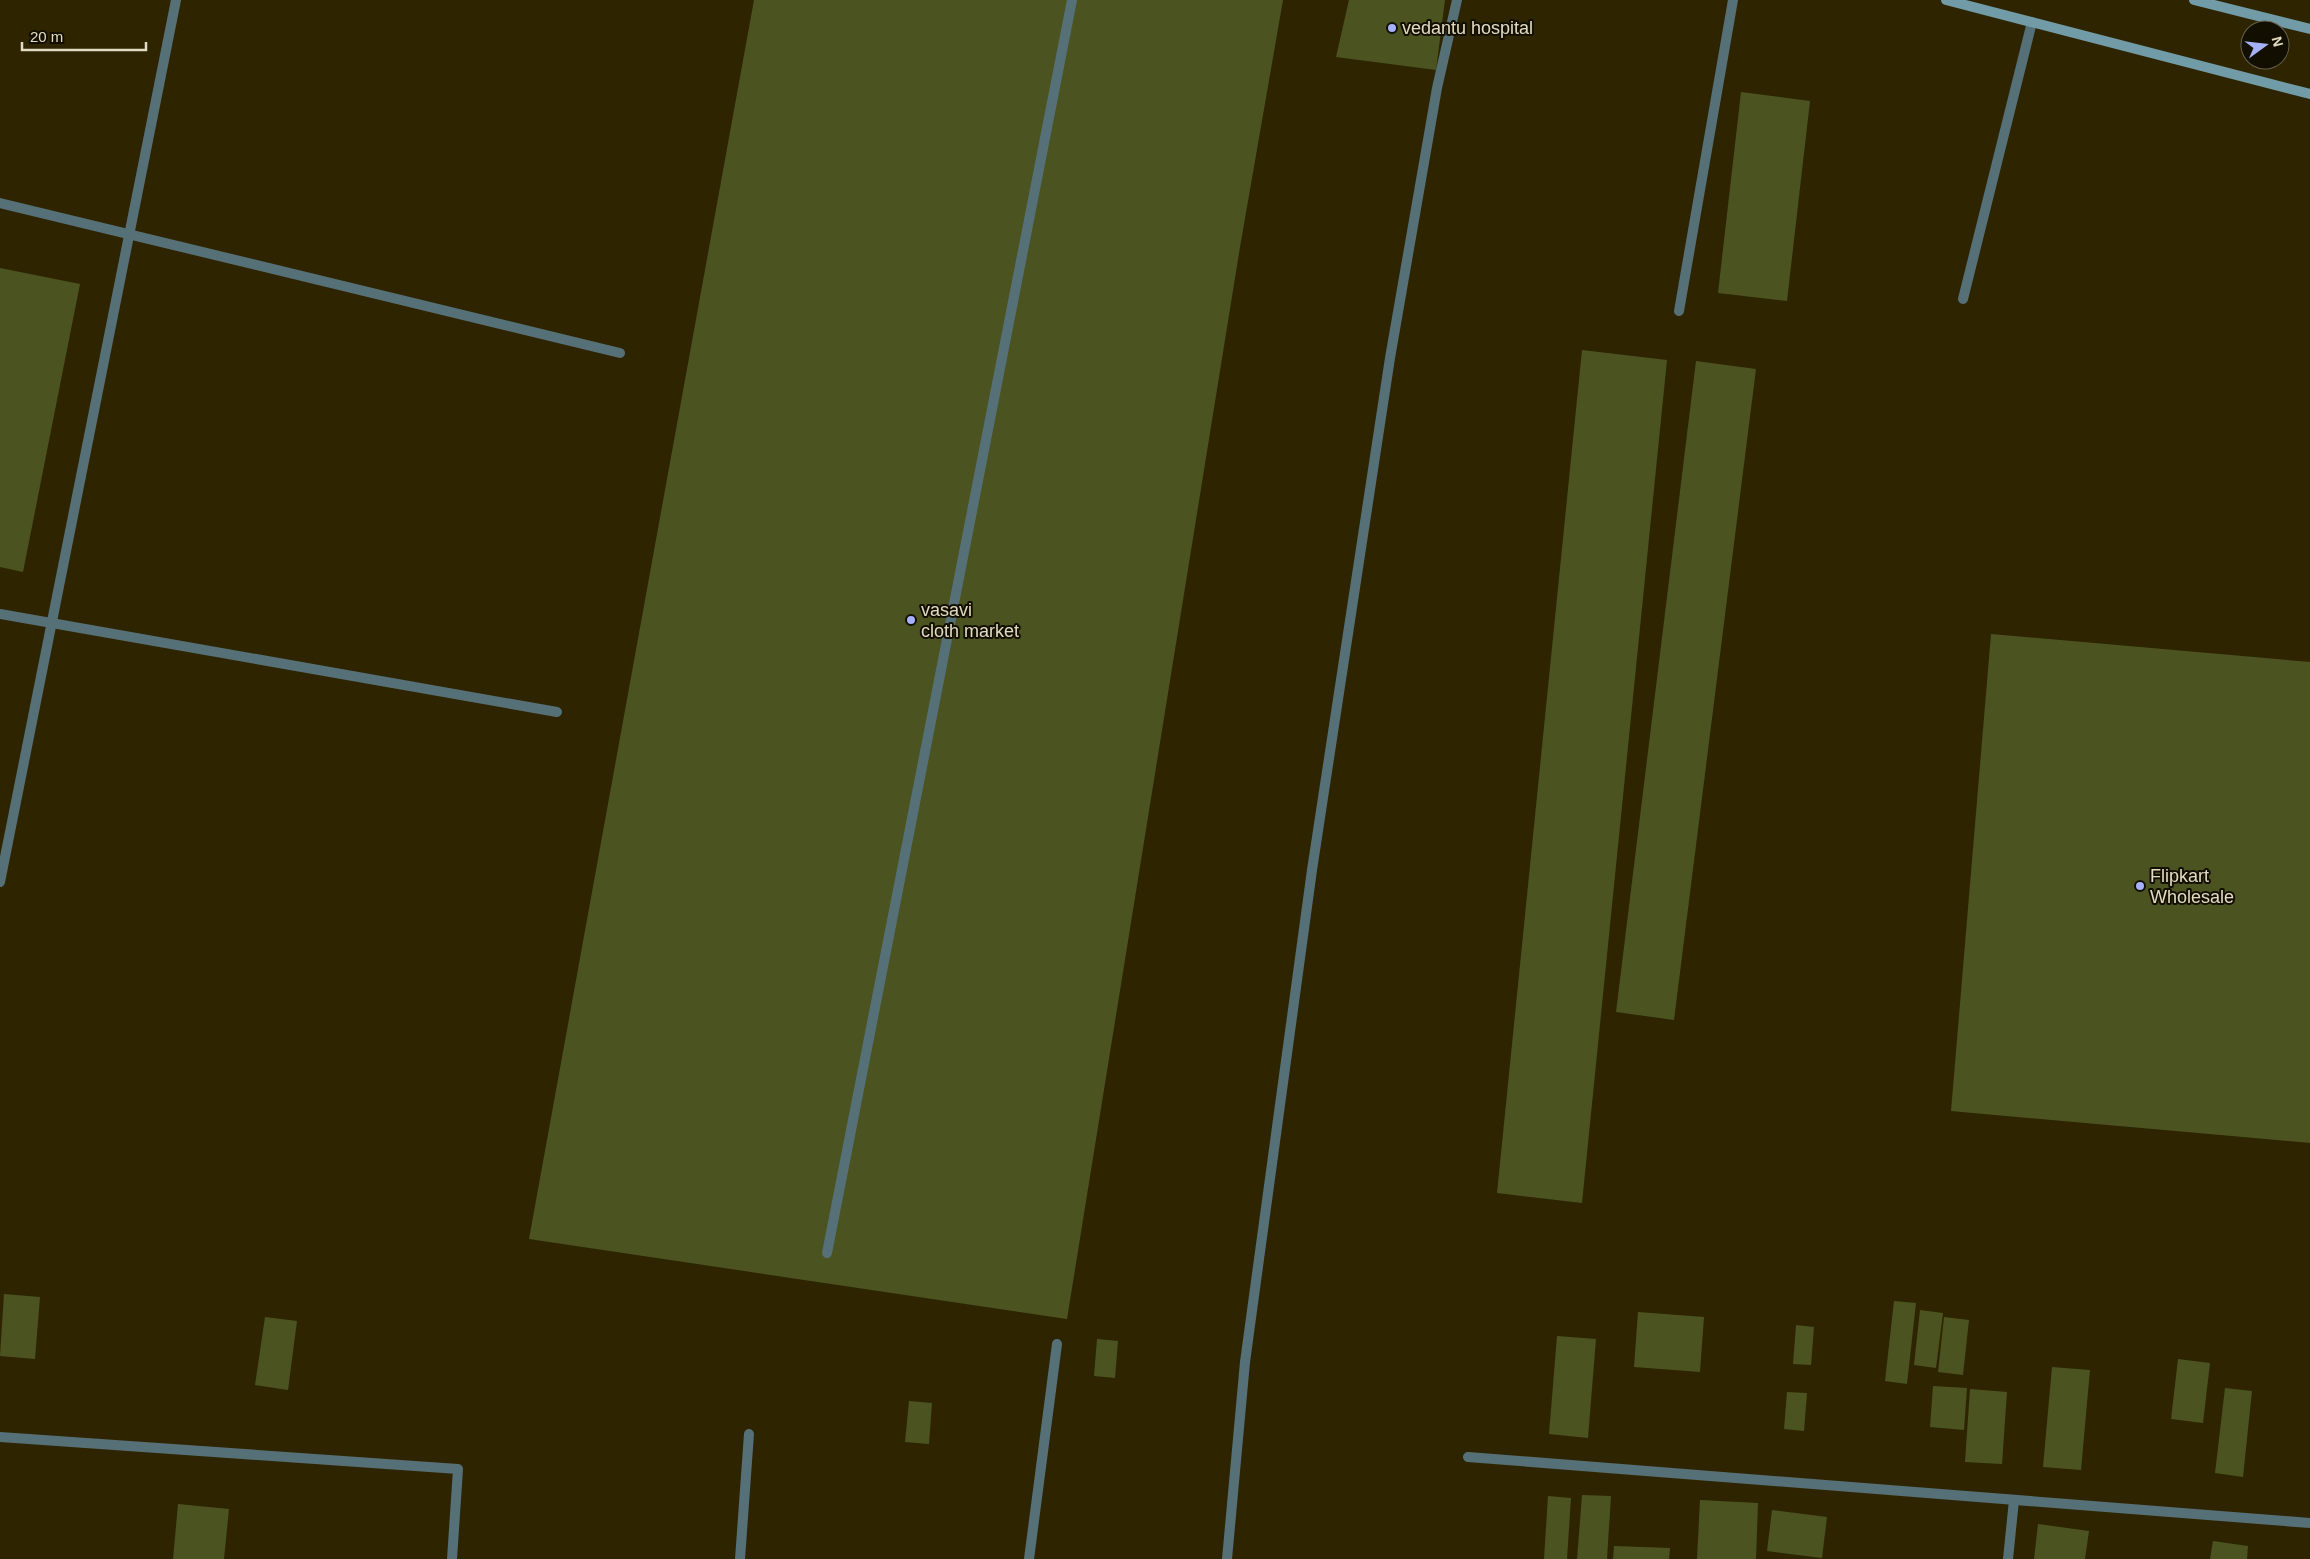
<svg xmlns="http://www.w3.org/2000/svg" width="2310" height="1559" viewBox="0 0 2310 1559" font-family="Helvetica,sans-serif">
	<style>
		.building { fill: #4b5321 }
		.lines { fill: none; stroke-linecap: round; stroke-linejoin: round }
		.service { stroke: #567078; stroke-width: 10 }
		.minor { stroke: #567078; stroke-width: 10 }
		.secondary { stroke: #719ba6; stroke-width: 10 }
		.poi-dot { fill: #a5b1fc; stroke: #130f00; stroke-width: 2 }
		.labels { text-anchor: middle; stroke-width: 4; stroke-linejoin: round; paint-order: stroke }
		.poi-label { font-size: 18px; fill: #e1dbc1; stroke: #130f00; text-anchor: start }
	</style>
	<rect width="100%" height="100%" fill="#2e2500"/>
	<g class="building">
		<path d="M754,0H1283L1240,247L1067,1319L529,1239Z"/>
		<path d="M1349,0H1445L1436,70L1336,57Z"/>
		<path d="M1741,92L1810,101L1787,301L1718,293Z"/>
		<path d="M0,268L80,284L23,572L0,567Z"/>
		<path d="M1582,350L1667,360L1582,1203L1497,1193Z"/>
		<path d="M1696,361L1756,369L1674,1020L1616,1012Z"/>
		<path d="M1991,634L2310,662V1143L1951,1111Z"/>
		<path d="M4,1294L40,1297L35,1359L0,1356Z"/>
		<path d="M1894,1301L1916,1303L1907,1384L1885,1381Z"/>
		<path d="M1920,1310L1943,1313L1936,1368L1914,1365Z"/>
		<path d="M1638,1312L1704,1317L1700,1372L1634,1367Z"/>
		<path d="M265,1317L297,1321L288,1390L255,1385Z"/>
		<path d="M1944,1317L1969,1320L1963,1375L1938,1372Z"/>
		<path d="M1796,1325L1814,1327L1811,1365L1793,1364Z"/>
		<path d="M1557,1336L1596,1339L1588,1438L1549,1434Z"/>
		<path d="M1097,1339L1118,1341L1115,1378L1094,1376Z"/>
		<path d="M2178,1359L2210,1363L2203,1423L2171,1419Z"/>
		<path d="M2052,1367L2090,1370L2081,1470L2043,1467Z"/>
		<path d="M1933,1386L1967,1388L1964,1430L1930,1427Z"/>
		<path d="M2225,1388L2252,1391L2243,1477L2215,1473Z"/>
		<path d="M1970,1389L2007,1392L2002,1464L1965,1462Z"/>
		<path d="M1787,1392L1807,1393L1804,1431L1784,1429Z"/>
		<path d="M909,1401L932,1403L929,1444L905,1442Z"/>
		<path d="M1582,1495L1611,1496L1607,1559H1577Z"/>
		<path d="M1548,1496L1571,1498L1567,1559H1544Z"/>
		<path d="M1700,1500L1758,1503L1756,1559H1697Z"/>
		<path d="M178,1504L229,1509L224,1559H173Z"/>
		<path d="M1772,1510L1827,1517L1822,1558L1767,1551Z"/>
		<path d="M2038,1524L2089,1531L2085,1559H2034Z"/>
		<path d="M2213,1541L2248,1546L2247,1559H2210Z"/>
		<path d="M1614,1546L1670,1548L1669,1559H1613Z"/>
	</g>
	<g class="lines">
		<g class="service">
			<path d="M1963,299L2032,22"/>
			<path d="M1679,311L1733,0"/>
		</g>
		<g class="minor">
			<path d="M0,203L620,353"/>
			<path d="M0,614L557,712"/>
			<path d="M0,882L176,0"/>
			<path d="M827,1253L1072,0"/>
			<path d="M0,1437L458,1469L452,1559"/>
			<path d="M1468,1457L2310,1523"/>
			<path d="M740,1559L749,1434"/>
			<path d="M1029,1559L1057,1344"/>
			<path d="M1227,1559L1245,1362L1312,870L1390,358L1437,88L1457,0"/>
			<path d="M2008,1559L2014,1500"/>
		</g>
		<g class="secondary">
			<path d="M1946,0L2310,94"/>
			<path d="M2194,0L2310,29"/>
		</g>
	</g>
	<g class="poi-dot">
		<circle cx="1392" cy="28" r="5"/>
		<circle cx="911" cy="620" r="5"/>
		<circle cx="2140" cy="886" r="5"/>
	</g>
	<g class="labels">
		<g class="poi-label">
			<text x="1402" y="34">vedantu hospital</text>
			<text x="921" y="616">vasavi<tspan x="921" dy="21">cloth market</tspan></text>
			<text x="2150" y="882">Flipkart<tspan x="2150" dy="21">Wholesale</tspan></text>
		</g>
	</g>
	<g transform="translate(2265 45) rotate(75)"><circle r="24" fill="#130f00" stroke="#65614d"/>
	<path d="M0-4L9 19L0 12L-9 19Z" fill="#a5b1fc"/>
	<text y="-8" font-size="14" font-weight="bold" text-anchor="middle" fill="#e1dbc1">N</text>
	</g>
	<path d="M22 42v8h124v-8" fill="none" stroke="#e1dbc1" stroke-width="2.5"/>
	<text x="30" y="42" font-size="15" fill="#e1dbc1" stroke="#130f00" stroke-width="4" paint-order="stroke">20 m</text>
</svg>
